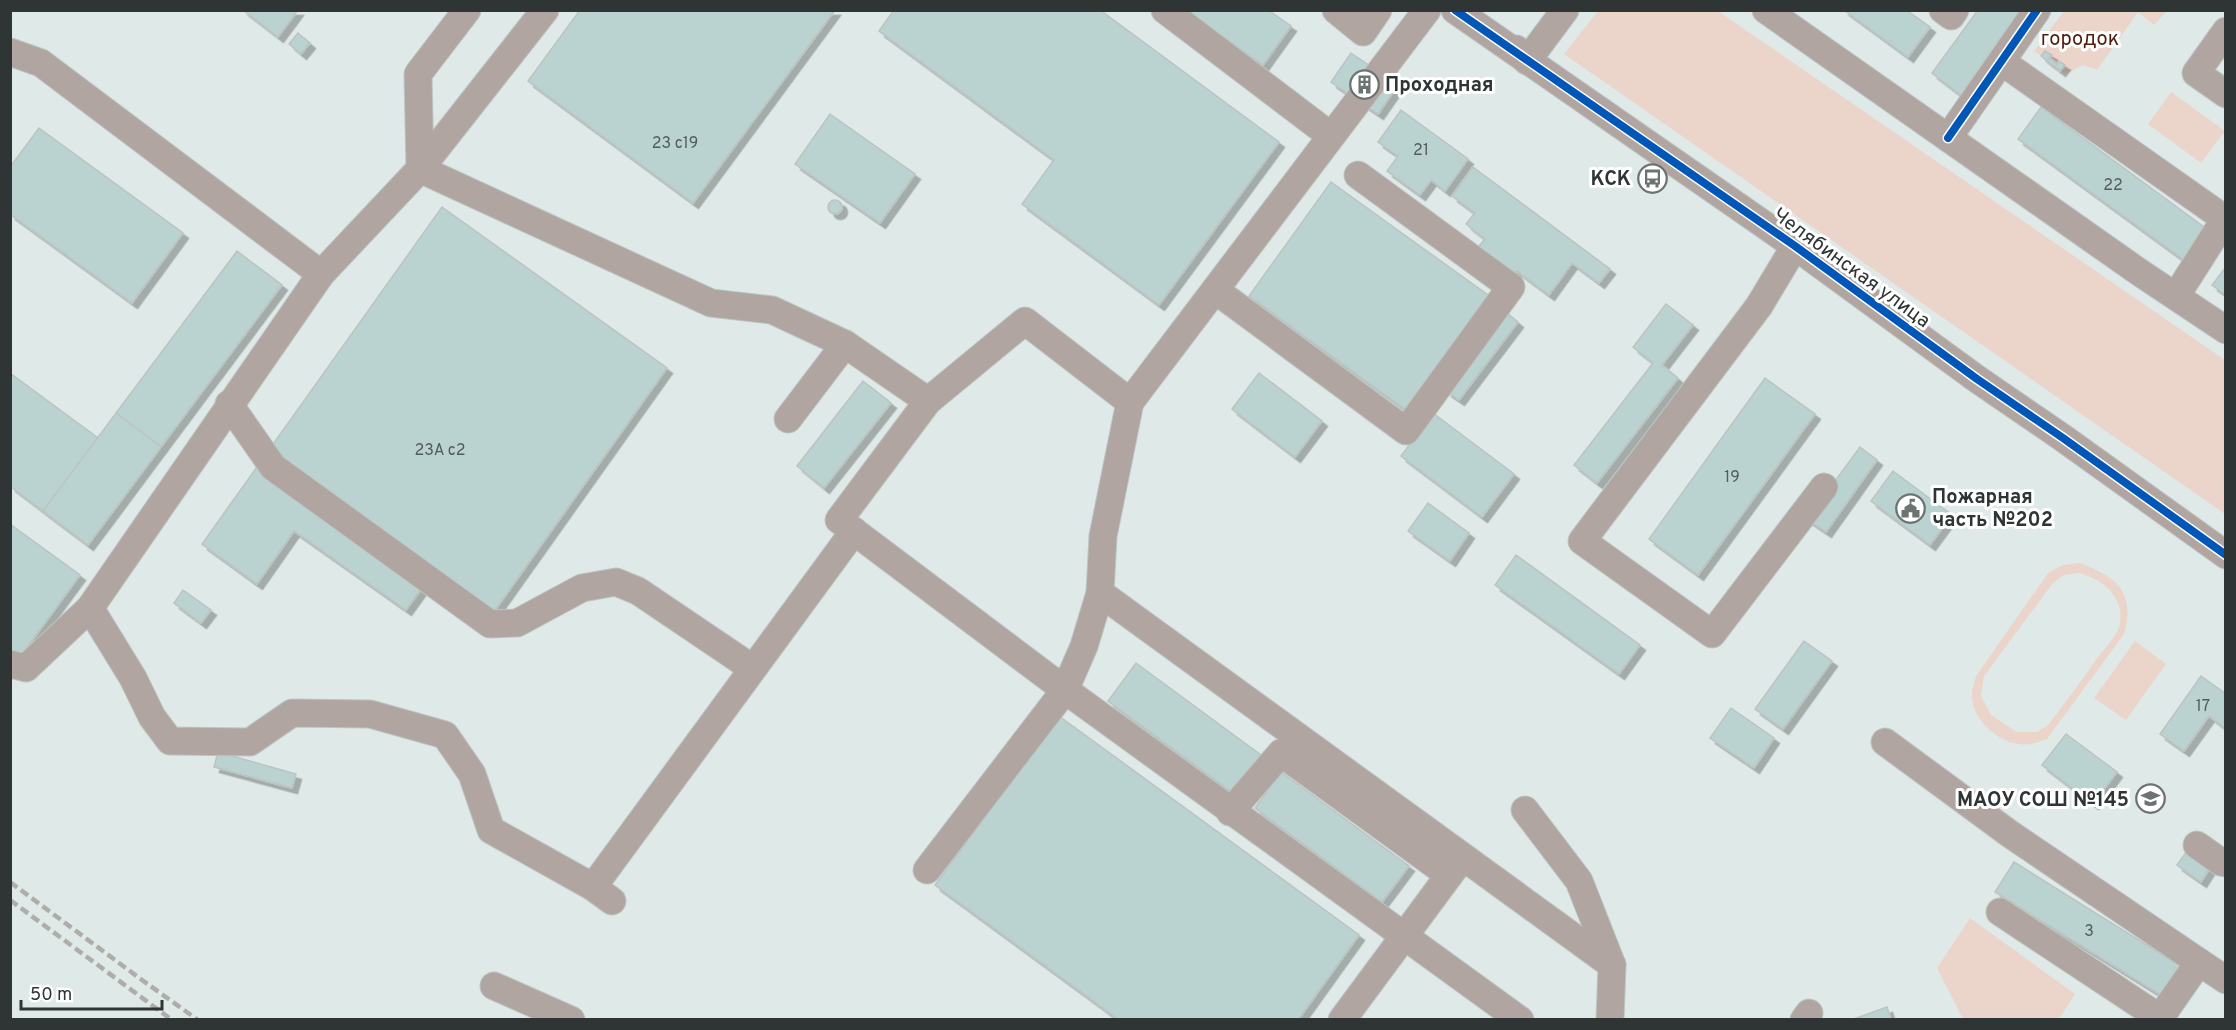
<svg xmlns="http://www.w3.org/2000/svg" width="2236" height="1030" viewBox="0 0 2236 1030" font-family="Overpass,sans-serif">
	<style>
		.green { fill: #ebd4ca; fill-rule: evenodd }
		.building { fill: #bad3d0; stroke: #bbc4c2; stroke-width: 1.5; filter: url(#shadow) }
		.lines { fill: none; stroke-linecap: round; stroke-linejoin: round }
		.minor-casing { stroke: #bcc5c3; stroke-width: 29 }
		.minor { stroke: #b0a5a1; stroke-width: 27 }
		.rail { stroke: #afada9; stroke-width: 4.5; stroke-dasharray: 9 4.5; stroke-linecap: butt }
		.cycleway-casing { stroke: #fff; stroke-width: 11 }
		.cycleway { stroke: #0057b8; stroke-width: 8 }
		.labels { text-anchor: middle; stroke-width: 6; stroke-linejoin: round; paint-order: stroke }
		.number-label { font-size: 16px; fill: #515c5b }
		.park-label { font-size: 20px; fill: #4e1d0b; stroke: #fff }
		.poi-label { font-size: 20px; font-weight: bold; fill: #2e3534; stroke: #fff; text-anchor: start }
		.street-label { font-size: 20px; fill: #2e3534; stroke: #fff }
	</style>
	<defs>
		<filter id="shadow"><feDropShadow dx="5.5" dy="5.5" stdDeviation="0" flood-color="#0004"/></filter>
	</defs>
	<rect width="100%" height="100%" fill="#dfeae8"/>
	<g class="green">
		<path d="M1598,11H1718L2225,360V514L1564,54Z"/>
		<path d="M2064,11H2167L2154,25L2138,12L2097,70L2083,65L2065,74L2034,51Z"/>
		<path d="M2171,92L2225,131L2201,163L2148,124Z"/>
		<path d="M2079,563C2116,576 2136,592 2124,634L2047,739C2038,742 2029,746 2019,744C1996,741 1971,718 1972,694C1972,688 1975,681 1976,676L2048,573L2063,565ZM2079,573C2104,579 2129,601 2118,630C2114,639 2104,649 2098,657C2082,680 2065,703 2048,725L2037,732H2017L1991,715L1981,696L1984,676L2053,583L2064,575Z"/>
		<path d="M2135,641L2166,664L2126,720L2094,698Z"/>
		<path d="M1970,918L2075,994L2059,1019H1963L1937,968Z"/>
	</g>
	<g class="building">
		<path d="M243,10H298L278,37Z"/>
		<path d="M580,10H835L693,203L528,81Z"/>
		<path d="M894,10H1100L1279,142L1159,305L1022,204L1054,160L879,31Z"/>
		<path d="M1185,10H1268L1291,26L1263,65Z"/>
		<path d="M1844,10H1906L1930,27L1908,57Z"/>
		<path d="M1978,10H2025L1962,96L1932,73Z"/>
		<path d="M298,33L310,43L301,54L289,44Z"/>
		<path d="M2045,51L2052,55L2047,61L2041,56Z"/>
		<path d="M1351,53L1398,85L1378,114L1331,82Z"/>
		<path d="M2050,58L2057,64L2055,67L2047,61Z"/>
		<path d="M2059,61L2065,65L2060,71L2055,67Z"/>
		<path d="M2041,107L2208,230L2185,261L2018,139Z"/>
		<path d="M1401,110L1468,159L1445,191L1431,180L1420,195L1387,171L1398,156L1378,142Z"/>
		<path d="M830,114L915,174L880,223L795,164Z"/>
		<path d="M39,128L183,233L132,303L10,214V167Z"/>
		<path d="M1473,167L1610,269L1599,283L1572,263L1549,295L1517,271L1510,279L1474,252L1485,239L1466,224L1475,213L1452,196Z"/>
		<path d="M1331,182L1488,295L1406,410L1249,296Z"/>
		<circle cx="835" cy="207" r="7"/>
		<path d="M442,207L667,368L488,620L429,578L406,610L294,531L257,584L202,544Z"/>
		<path d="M237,251L282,285L161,447L116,413Z"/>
		<path d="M2226,267V295L2212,285Z"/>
		<path d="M1666,304L1693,325L1662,365L1678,378L1597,483L1574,465L1653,363L1633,347Z"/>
		<path d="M1506,312L1518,322L1459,400L1446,391Z"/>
		<path d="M10,373L98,438L43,511L10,486Z"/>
		<path d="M1259,373L1322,421L1295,457L1232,409Z"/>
		<path d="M1765,378L1815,414L1698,575L1649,539Z"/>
		<path d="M863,381L891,403L824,488L797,466Z"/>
		<path d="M116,413L161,447L88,545L43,511Z"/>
		<path d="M1433,413L1514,474L1482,517L1401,456Z"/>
		<path d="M1860,447L1877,460L1826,532L1807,519Z"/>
		<path d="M1893,471L1952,515L1930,545L1871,501Z"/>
		<path d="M1428,503L1469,533L1450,561L1408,531Z"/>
		<path d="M10,524L80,575L17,661L10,657Z"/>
		<path d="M1516,555L1640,645L1619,674L1495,585Z"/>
		<path d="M183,590L211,610L201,623L174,603Z"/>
		<path d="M1804,641L1832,661L1783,729L1755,709Z"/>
		<path d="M1136,663L1265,758L1237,796L1108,701Z"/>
		<path d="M2201,676L2226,694V729L2209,716L2184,751L2160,734Z"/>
		<path d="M1731,708L1774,738L1754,768L1710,738Z"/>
		<path d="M1059,716L1359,935L1298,1020H1119L935,885Z"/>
		<path d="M2066,734L2117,772L2093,804L2042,765Z"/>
		<path d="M218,752L296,774L292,788L214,767Z"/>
		<path d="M1281,772L1409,866L1382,902L1255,808Z"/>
		<path d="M2187,851L2210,868L2201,882L2177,865Z"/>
		<path d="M2014,862L2182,967L2164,997L1995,892Z"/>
		<path d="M1887,1007L1891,1020H1851Z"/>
	</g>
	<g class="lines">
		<defs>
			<g id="minor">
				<path d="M467,10L418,74L420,169L711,303L772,310L845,344L928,401"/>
				<path d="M1165,10L1331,136"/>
				<path d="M1336,10L1363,32L1378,10"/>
				<path d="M1427,10L1130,402L1025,321L928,401L839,520L1065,690L1520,1020"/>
				<path d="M1455,10L1795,246L1977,379L2063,438L2226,555"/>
				<path d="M1766,10L2139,272L2226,330"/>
				<path d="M1943,10L1951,16L1955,10"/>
				<path d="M2226,31L2196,73L2226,94"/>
				<path d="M1516,49L1527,61L1565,10"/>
				<path d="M10,52L41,63L321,274"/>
				<path d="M2002,62L2225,219L2176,296"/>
				<path d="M1948,138L2037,10"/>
				<path d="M1795,246L1759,306L1582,541L1712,634L1824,487"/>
				<path d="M1215,290L1406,431L1511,287L1358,175"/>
				<path d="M229,404L273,467L490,624L517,623L582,588L616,582L638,591L752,668"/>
				<path d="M788,419L845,344"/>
				<path d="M1100,593L1612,965"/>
				<path d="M90,608L133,678L152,717L170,741L250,742L292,713L370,714L445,735L472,774L491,830L593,887"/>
				<path d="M10,664L26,668L90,608L321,274L420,169L545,10"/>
				<path d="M1885,742L2010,834L2199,962"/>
				<path d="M1525,810L1579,881L1612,965L1610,1020"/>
				<path d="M1230,812L1281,753L1449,875"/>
				<path d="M2197,845L2221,862L2226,863"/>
				<path d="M927,870L1065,690L1084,646L1100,593L1103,536L1130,402"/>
				<path d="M612,901L593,887L854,531"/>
				<path d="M2000,912L2160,1018L2199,962L2226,980"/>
				<path d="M494,986L571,1020"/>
				<path d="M1342,1020L1459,862"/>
				<path d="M1804,1020L1809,1013"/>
			</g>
		</defs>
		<use href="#minor" class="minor-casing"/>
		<use href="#minor" class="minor"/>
		<g class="rail">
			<path d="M10,882L142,980L198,1020"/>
			<path d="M10,900L172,1020"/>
		</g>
		<defs>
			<g id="cycleway">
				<path d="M1455,10L1795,246L1977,379L2063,438L2226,555"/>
				<path d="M1948,138L2037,10"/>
			</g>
		</defs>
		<use href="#cycleway" class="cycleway-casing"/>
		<use href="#cycleway" class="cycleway"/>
	</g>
	<defs>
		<symbol id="building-ring" viewBox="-11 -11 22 22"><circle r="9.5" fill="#fff" stroke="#6c7473" stroke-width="1.5"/><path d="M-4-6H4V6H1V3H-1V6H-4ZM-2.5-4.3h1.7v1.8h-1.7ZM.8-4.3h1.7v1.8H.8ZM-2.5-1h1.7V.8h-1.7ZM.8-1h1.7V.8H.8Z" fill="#6c7473"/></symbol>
		<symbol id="bus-ring" viewBox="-11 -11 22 22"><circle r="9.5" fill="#fff" stroke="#6c7473" stroke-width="1.5"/><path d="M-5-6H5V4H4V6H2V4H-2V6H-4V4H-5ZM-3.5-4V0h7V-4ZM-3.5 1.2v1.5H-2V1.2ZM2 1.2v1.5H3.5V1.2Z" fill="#6c7473"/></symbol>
		<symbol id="civic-ring" viewBox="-11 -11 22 22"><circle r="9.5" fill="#fff" stroke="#6c7473" stroke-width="1.5"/><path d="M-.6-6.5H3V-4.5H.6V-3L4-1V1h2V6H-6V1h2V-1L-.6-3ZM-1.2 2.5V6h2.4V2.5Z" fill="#6c7473"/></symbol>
		<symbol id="school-ring" viewBox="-11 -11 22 22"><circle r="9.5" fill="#fff" stroke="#6c7473" stroke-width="1.5"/><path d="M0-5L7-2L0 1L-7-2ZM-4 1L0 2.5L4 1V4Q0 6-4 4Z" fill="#6c7473"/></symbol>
	</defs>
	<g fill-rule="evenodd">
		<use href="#building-ring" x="1348" y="68" width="33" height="33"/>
		<use href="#bus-ring" x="1636" y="162" width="33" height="33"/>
		<use href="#civic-ring" x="1894" y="492" width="33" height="33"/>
		<use href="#school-ring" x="2134" y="782" width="33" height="33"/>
	</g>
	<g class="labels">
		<g class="number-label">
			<text x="675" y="148">23 с19</text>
			<text x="1421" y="155">21</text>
			<text x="2113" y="190">22</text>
			<text x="440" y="455">23А с2</text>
			<text x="1732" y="482">19</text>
			<text x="2203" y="711">17</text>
			<text x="2089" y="936">3</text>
		</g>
		<g class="park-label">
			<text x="2080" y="45">городок</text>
		</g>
		<g class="poi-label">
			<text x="1385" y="91">Проходная</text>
			<text x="1631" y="185" text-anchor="end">КСК</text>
			<text x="1932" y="503">Пожарная<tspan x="1932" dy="23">часть №202</tspan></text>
			<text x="2129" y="806" text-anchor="end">МАОУ СОШ №145</text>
		</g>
		<g class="street-label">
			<text transform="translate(1852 267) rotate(36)" y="7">Челябинская улица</text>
		</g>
	</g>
	<rect width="2236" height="1030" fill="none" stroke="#2e3534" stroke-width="24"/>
	<path d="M21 1000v9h141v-9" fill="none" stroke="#2e3534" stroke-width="3"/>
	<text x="30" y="1000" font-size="18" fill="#2e3534" stroke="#ffffff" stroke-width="4.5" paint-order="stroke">50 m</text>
</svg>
